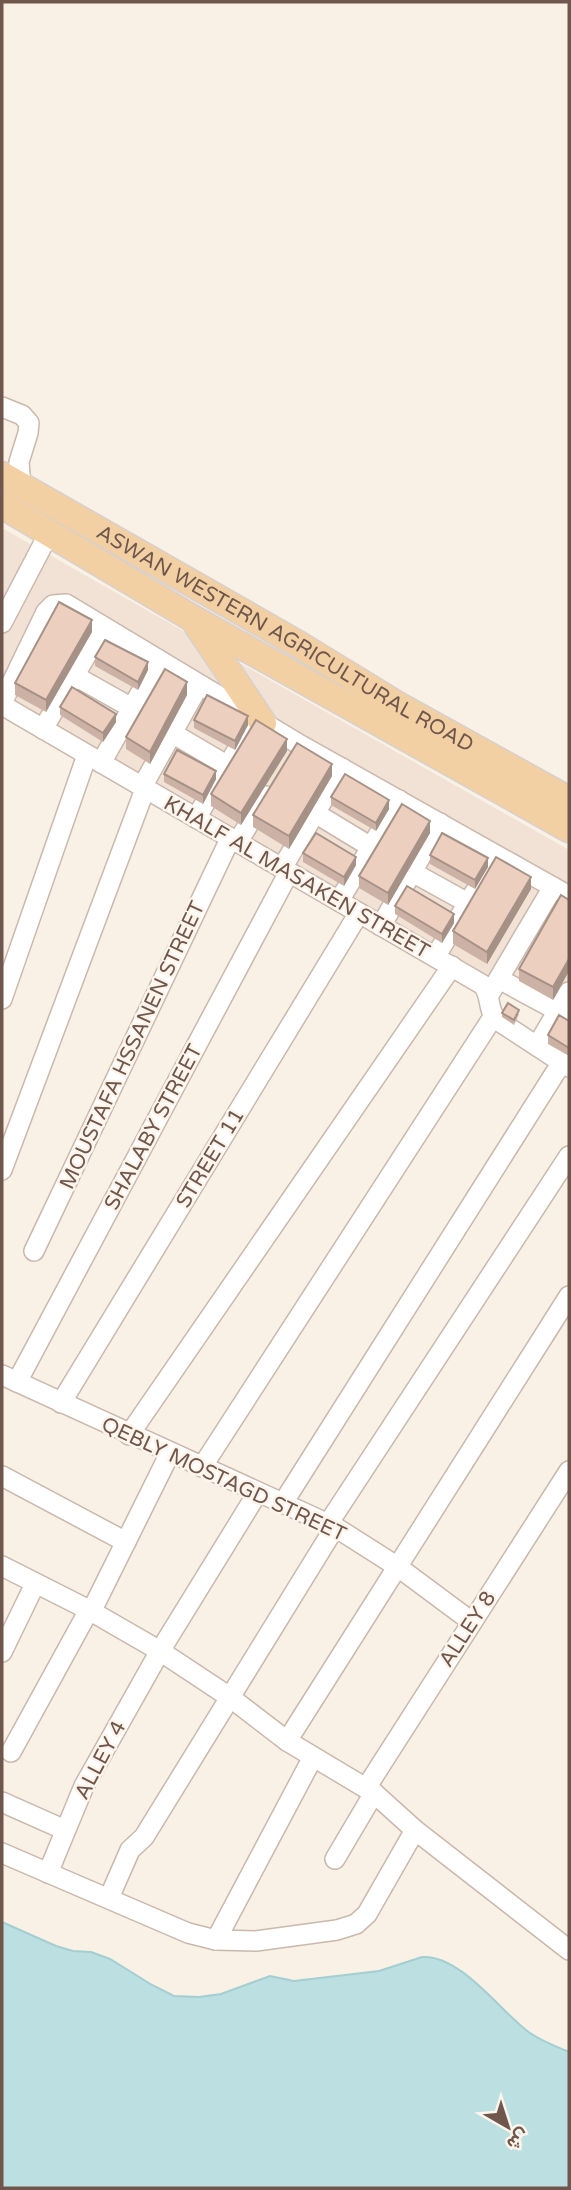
<svg xmlns="http://www.w3.org/2000/svg" width="571" height="2190" viewBox="0 0 571 2190" font-family="'Varela Round',Vazirmatn,sans-serif">
	<style>
		.residential { fill: #f1e2d5 }
		.water { fill: #bcdfe1; stroke: #a3ced2; stroke-width: 2 }
		.lines { fill: none; stroke-linecap: round; stroke-linejoin: round }
		.minor-casing { stroke: #cab8ad; stroke-width: 22 }
		.major-casing { stroke: #d7d0cd; stroke-width: 29 }
		.minor { stroke: #fff; stroke-width: 19 }
		.major { stroke: #f2d0a4; stroke-width: 26 }
		.wall { fill: #ccb2a5 }
		.shaded-wall { fill: #a69186 }
		.building { fill: #edcfc0; stroke: #a69186; stroke-width: 2 }
		.labels { text-anchor: middle; stroke-width: 5; stroke-linejoin: round; paint-order: stroke }
		.street-label { font-size: 21px; fill: #70574d; stroke: #fdf5eb }
	</style>
	<rect width="100%" height="100%" fill="#faf1e6"/>
	<path class="residential" d="M2,528L569,850V1061L545,1013L2,701Z"/>
	<path class="water" d="M2,1922L56,1946L73,1951L91,1952L110,1959L152,1985L174,1996L199,1997L221,1994L270,1976L294,1981L379,1971L422,1957C459,1954 499,2009 526,2030C538,2040 555,2046 569,2052V2188H2Z"/>
	<g class="lines">
		<defs>
			<g id="minor">
				<path d="M2,407L22,415L29,423L28,433L19,462L21,487"/>
				<path d="M2,623L49,533"/>
				<path d="M75,676L132,708"/>
				<path d="M2,703L46,612L53,605L66,604L297,743L569,896"/>
				<path d="M2,705L483,985C492,997 487,1010 497,1020L569,1067"/>
				<path d="M43,729L103,627"/>
				<path d="M172,733L228,766"/>
				<path d="M101,763L159,660"/>
				<path d="M142,787L199,685"/>
				<path d="M315,813L371,847"/>
				<path d="M196,818L256,719"/>
				<path d="M237,843L266,796"/>
				<path d="M282,868L342,768"/>
				<path d="M412,872L468,903"/>
				<path d="M339,901L399,800"/>
				<path d="M381,926L440,823"/>
				<path d="M435,957L497,856"/>
				<path d="M499,979L569,1017"/>
				<path d="M489,995L553,887"/>
				<path d="M2,999L87,755"/>
				<path d="M537,1046L569,992"/>
				<path d="M2,1170L145,789"/>
				<path d="M34,1251L230,839"/>
				<path d="M2,1375L335,1527L398,1567L472,1622"/>
				<path d="M17,1382L289,872"/>
				<path d="M61,1403L359,913"/>
				<path d="M129,1435L452,966"/>
				<path d="M202,1467L493,1017"/>
				<path d="M2,1476L126,1542"/>
				<path d="M283,1503L562,1062"/>
				<path d="M328,1524L569,1156"/>
				<path d="M2,1566L89,1610L160,1651L231,1698L287,1741L374,1793L415,1830L569,1950"/>
				<path d="M91,1612L170,1453"/>
				<path d="M2,1652L35,1584"/>
				<path d="M287,1741L569,1296"/>
				<path d="M11,1752L89,1610"/>
				<path d="M366,1788L569,1471"/>
				<path d="M2,1802L65,1830"/>
				<path d="M2,1853L188,1933L216,1940L256,1941L337,1930L356,1924L367,1914L415,1830"/>
				<path d="M335,1859L374,1793"/>
				<path d="M48,1873L84,1786L160,1651L258,1492"/>
				<path d="M109,1898L130,1850L144,1837L335,1527"/>
				<path d="M216,1940L313,1757"/>
			</g>
			<g id="major">
				<path id="s1" d="M2,475L298,644L401,707L569,800"/>
				<path d="M2,505L192,618L569,829"/>
				<path d="M197,625L263,723"/>
			</g>
		</defs>
		<use href="#minor" class="minor-casing"/>
		<use href="#major" class="major-casing"/>
		<use href="#minor" class="minor"/>
		<use href="#major" class="major"/>
	</g>
	<g class="wall">
		<path d="M92,632L46,712L15,695V683Z"/>
		<path d="M95,657L148,670L138,690L95,666Z"/>
		<path d="M187,695L150,764L126,749V737Z"/>
		<path d="M60,707L116,722L103,742L60,715Z"/>
		<path d="M194,720L248,725L235,750L194,728Z"/>
		<path d="M287,751L241,825L211,806V794Z"/>
		<path d="M164,774L216,779L203,804L164,782Z"/>
		<path d="M332,776L289,849L253,827V815Z"/>
		<path d="M331,797L389,809L376,831L331,805Z"/>
		<path d="M430,833L388,905L359,888V876Z"/>
		<path d="M303,853L356,865L344,886L303,862Z"/>
		<path d="M430,855L488,867L475,889L430,864Z"/>
		<path d="M531,889L487,964L453,944V931Z"/>
		<path d="M569,900V971L553,1000L519,981V969Z"/>
		<path d="M395,906L454,923L442,943L395,914Z"/>
		<path d="M502,1013L519,1014L514,1025L502,1017Z"/>
		<path d="M569,1021V1056L548,1044V1035Z"/>
	</g>
	<g class="shaded-wall">
		<path d="M92,620V632L46,712V700Z"/>
		<path d="M148,662V670L138,690V682Z"/>
		<path d="M187,682V695L150,764V752Z"/>
		<path d="M116,714V722L103,742V733Z"/>
		<path d="M248,716V725L235,750V741Z"/>
		<path d="M287,739V751L241,825V813Z"/>
		<path d="M332,764V776L289,849V836Z"/>
		<path d="M216,771V779L203,804V795Z"/>
		<path d="M389,800V809L376,831V823Z"/>
		<path d="M430,821V833L388,905V893Z"/>
		<path d="M356,857V865L344,886V877Z"/>
		<path d="M488,858V867L475,889V880Z"/>
		<path d="M531,877V889L487,964V952Z"/>
		<path d="M454,914V923L442,943V934Z"/>
		<path d="M569,959V971L553,1000V987Z"/>
	</g>
	<g class="building">
		<path d="M59,602L92,620L46,700L15,683Z"/>
		<path d="M105,640L148,662L138,682L95,657Z"/>
		<path d="M165,669L187,682L150,752L126,737Z"/>
		<path d="M72,687L116,714L103,733L60,707Z"/>
		<path d="M207,695L248,716L235,741L194,720Z"/>
		<path d="M256,720L287,739L241,813L211,794Z"/>
		<path d="M297,743L332,764L289,836L253,815Z"/>
		<path d="M177,750L216,771L203,795L164,774Z"/>
		<path d="M345,774L389,800L376,823L331,797Z"/>
		<path d="M402,804L430,821L388,893L359,876Z"/>
		<path d="M316,833L356,857L344,877L303,853Z"/>
		<path d="M442,833L488,858L475,880L430,855Z"/>
		<path d="M496,857L531,877L487,952L453,931Z"/>
		<path d="M407,886L454,914L442,934L395,906Z"/>
		<path d="M561,895L569,900V959L553,987L519,969Z"/>
		<path d="M508,1003L519,1010L514,1020L502,1013Z"/>
		<path d="M559,1015L569,1021V1048L548,1035Z"/>
	</g>
	<g class="labels">
		<g class="street-label">
			<text dy="7" stroke="none"><textPath href="#s1" startOffset="327">ASWAN WESTERN AGRICULTURAL ROAD</textPath></text>
			<text transform="translate(297 877) rotate(30)" y="7">KHALF AL MASAKEN STREET</text>
			<text transform="translate(132 1045) rotate(-65)" y="7">MOUSTAFA HSSANEN STREET</text>
			<text transform="translate(153 1127) rotate(-62)" y="7">SHALABY STREET</text>
			<text transform="translate(210 1158) rotate(-59)" y="7">STREET 11</text>
			<text transform="translate(224 1479) rotate(25)" y="7">QEBLY MOSTAGD STREET</text>
			<text transform="translate(467 1629) rotate(-57)" y="7">ALLEY 8</text>
			<text transform="translate(100 1760) rotate(-62)" y="7">ALLEY 4</text>
		</g>
	</g>
	<rect width="571" height="2190" fill="none" stroke="#70574d" stroke-width="7"/>
	<g transform="translate(508 2127) rotate(141)" stroke="#fdf5eb" stroke-width="5" paint-order="stroke">
	<path d="M0-5L12 26L0 18L-12 26Z" fill="#70574d"/>
	<text y="-10" font-size="19" font-weight="bold" text-anchor="middle" fill="#70574d">ش</text>
	</g>
</svg>
